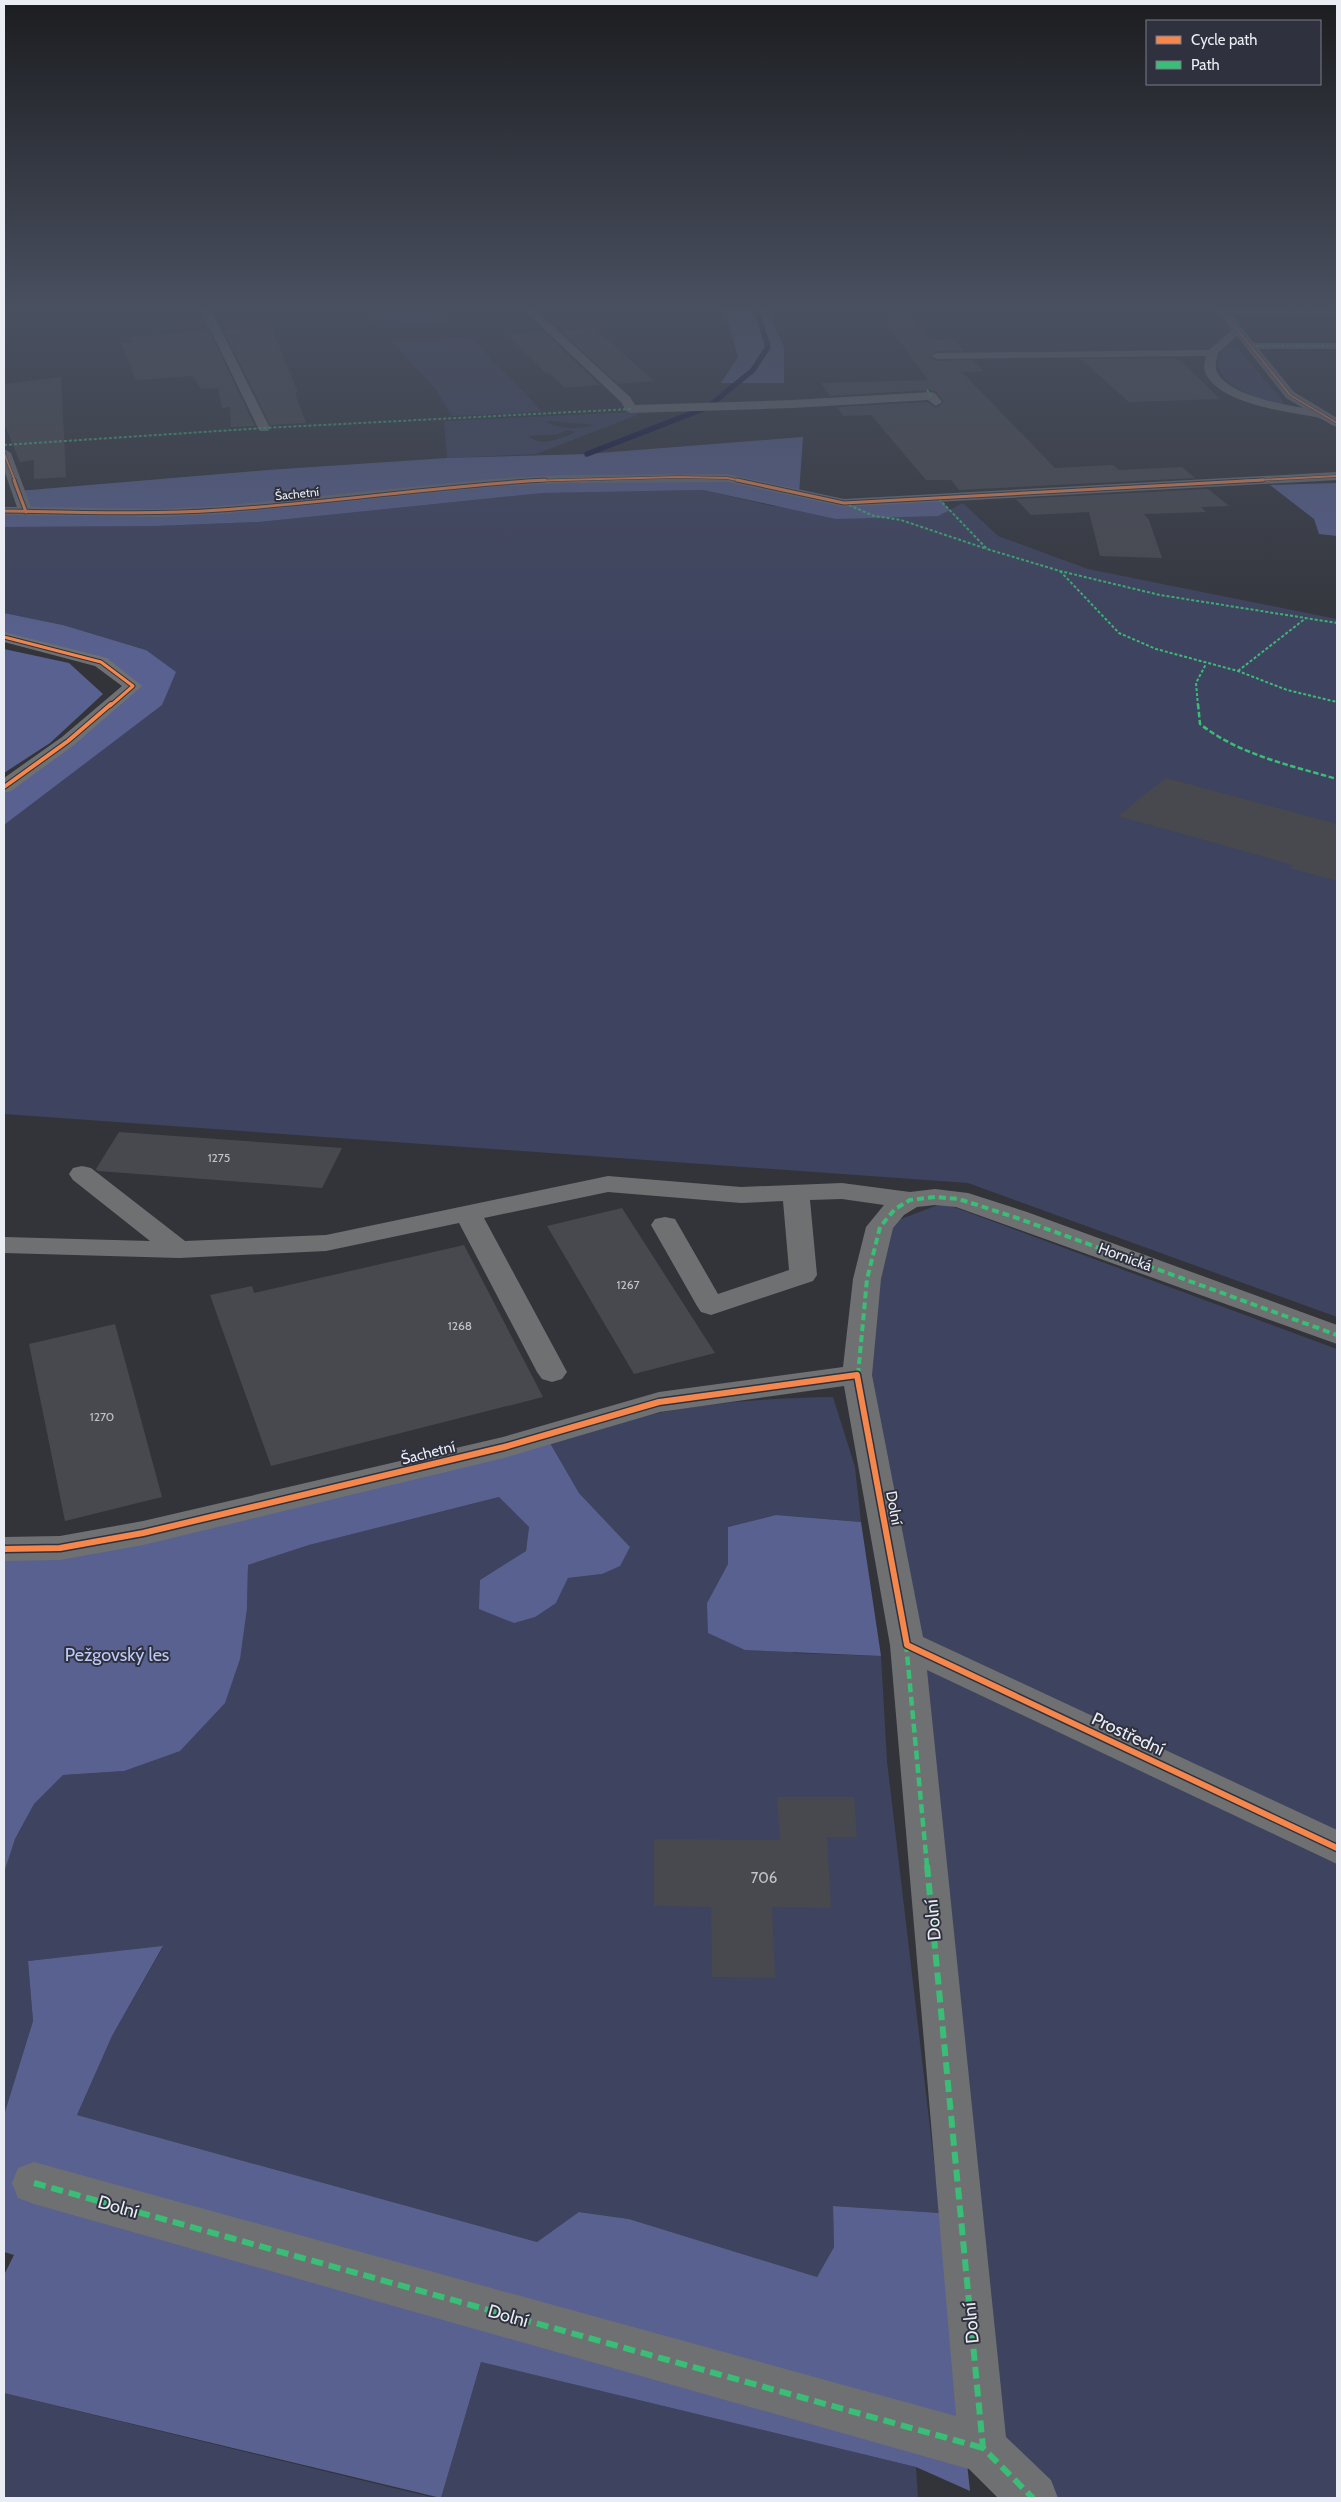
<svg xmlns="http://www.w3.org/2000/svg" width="1341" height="2502" viewBox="0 0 1341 2502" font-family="Cabin,sans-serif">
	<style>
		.green { fill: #3e435f; fill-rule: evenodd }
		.forest { fill: #596190 }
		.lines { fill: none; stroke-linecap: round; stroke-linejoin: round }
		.stream { stroke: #12123c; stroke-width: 5.5 }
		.building { fill: #48494e }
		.minor { fill: #6f7072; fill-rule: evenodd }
		.quiet-far4 { stroke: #3abd76; stroke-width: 2; stroke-dasharray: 3 2; stroke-linecap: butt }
		.quiet-far3 { stroke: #3abd76; stroke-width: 2.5; stroke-dasharray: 5.5 2.5; stroke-linecap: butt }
		.quiet-far2 { stroke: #3abd76; stroke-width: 4; stroke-dasharray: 7 4; stroke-linecap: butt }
		.quiet-far1 { stroke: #3abd76; stroke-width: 4.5; stroke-dasharray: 9 4.5; stroke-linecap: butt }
		.quiet { stroke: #3abd76; stroke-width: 6; stroke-dasharray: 12 6; stroke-linecap: butt }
		.cycleway-far3-casing { stroke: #2f323e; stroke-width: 3 }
		.cycleway-far2-casing { stroke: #2f323e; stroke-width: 5 }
		.cycleway-far1-casing { stroke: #2f323e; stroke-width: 6 }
		.cycleway-casing { stroke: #2f323e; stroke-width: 9 }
		.cycleway-far3 { stroke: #f5874c; stroke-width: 2 }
		.cycleway-far2 { stroke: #f5874c; stroke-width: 3 }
		.cycleway-far1 { stroke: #f5874c; stroke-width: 4 }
		.cycleway { stroke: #f5874c; stroke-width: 6 }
		.labels { text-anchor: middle; stroke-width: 4; stroke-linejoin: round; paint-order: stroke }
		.far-street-label { font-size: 12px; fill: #ebedf4; stroke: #2f323e }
		.number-label { font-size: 12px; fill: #c2c4ca }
		.street-label { font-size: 15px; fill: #ebedf4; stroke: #2f323e }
		.near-number-label { font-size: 15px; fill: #c2c4ca }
		.near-park-label { font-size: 18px; fill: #bfc9f9; stroke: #2f323e }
		.near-street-label { font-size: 18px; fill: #ebedf4; stroke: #2f323e }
	</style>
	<rect width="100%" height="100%" fill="#32343a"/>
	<g class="green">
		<path d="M363,308H438L451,324L377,328Z"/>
		<path d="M472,337C492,364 520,385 542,412L452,416L435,388L392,342Z"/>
		<path d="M1227,347L1238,349L1283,401L1282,404C1259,402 1196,376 1227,347Z"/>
		<path d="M637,412V415L536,454L447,458L444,421ZM549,421L595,425C581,429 559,430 547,422ZM566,430L575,432C563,438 539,448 529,436L558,434Z"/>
		<path d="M703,490L772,506L938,516L963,503L998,536L1088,569L1337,619V1317L968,1183L4,1114V825L161,705L146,650L63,625L4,613V527L156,526L259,522L543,493Z"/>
		<path d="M943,1203L1337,1349V2498H1033L983,2448L907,1645L857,1375L880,1227Z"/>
		<path d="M833,1397L855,1467L861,1522L776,1515L728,1527V1564L707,1603L794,1653L881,1656L887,1761L940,2213L833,2206L834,2247L817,2277L629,2219L580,2212L537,2242L77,2115L112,2036L163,1947L28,1961L33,2021L4,2115V1873L15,1839L34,1804L63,1775L124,1771L247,1608L248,1565L309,1545L499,1497L529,1527L526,1551L480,1580L556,1603L568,1578L602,1574L630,1547L579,1493L550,1443C577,1435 604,1425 631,1419C697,1403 766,1398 833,1397Z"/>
		<path d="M481,2362L916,2467L918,2498H441Z"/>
		<path d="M4,2393L435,2498H4Z"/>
	</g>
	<g class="forest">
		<path d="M719,308H766L784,347V383H721L738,357L729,325Z"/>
		<path d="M803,437L799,494L844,503L939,499L950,510L938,516L836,519L703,490L543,493L259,522L156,526L4,527V511L26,512L18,491L268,470L447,458L587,454Z"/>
		<path d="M1337,483V536L1319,534L1314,519L1270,485Z"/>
		<path d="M4,613L63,625L146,650L176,672L162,705L4,825V787L68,741L133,686L101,662L4,637Z"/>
		<path d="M4,649L69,663L103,694L50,743L4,773Z"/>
		<path d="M550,1443L579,1493L630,1547L620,1566L602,1574L568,1578L556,1603L535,1617L514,1623L479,1609L480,1580L526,1551L529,1527L499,1497L309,1545L248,1565L247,1608L240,1659L225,1703L180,1751L124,1771L63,1775L34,1804L15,1839L4,1873V1546L57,1555Z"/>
		<path d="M776,1515L861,1522L881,1656L745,1650L708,1633L707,1603L728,1564V1527Z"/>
		<path d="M163,1946L112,2036L77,2115L537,2242L579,2212L629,2219L817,2277L834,2247L833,2206L940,2213L970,2491L916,2467L481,2362L441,2498L4,2393V2275L14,2255L4,2252V2115L33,2021L28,1961Z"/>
	</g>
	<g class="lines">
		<path class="stream" d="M587,454L708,407L753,370L768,347L756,308"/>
	</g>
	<g class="building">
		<path d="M900,308L931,340L954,339L964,351H937L929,357L937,361L973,360L983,371L962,372L1055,468L1113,465L1119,470L1182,467L1195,478L959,490L951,480H926L871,415L843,416L837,407L927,402L936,408L944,402L936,392L931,390L830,396L821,383L928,380L885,321Z"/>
		<path d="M271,327L298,392L295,393L306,423L270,425L223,330Z"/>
		<path d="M594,328L654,381L618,384L560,331Z"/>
		<path d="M209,331L255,426L231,427L230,407L222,408L218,388L201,389L193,376L136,380L121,343L133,342L131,337Z"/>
		<path d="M544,332L600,385L565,388L549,373H546L507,334Z"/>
		<path d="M1174,358L1181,361L1220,399L1129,402L1081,359Z"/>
		<path d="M61,377L66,477L34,479V460L20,462L4,423V384Z"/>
		<path d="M1208,489L1229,506L1201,507L1206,512L1144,514L1149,520L1162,558L1100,556L1089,512L1031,515L1016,499Z"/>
		<path d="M1166,778L1337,824V881L1289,868L1293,865L1118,816Z"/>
		<path d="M119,1132L342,1148L322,1188L98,1171L96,1169Z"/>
		<path d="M622,1208L715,1353L634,1374L547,1226Z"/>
		<path d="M464,1245L543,1397L271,1466L210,1295L252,1286L254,1293Z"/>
		<path d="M115,1324L162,1497L65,1521L29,1344Z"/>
		<path d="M777,1797H854L857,1837H827L831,1908L772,1907L775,1978L712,1977L711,1907L654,1906V1839L780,1840Z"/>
	</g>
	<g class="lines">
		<g class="minor">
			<path d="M200,308H210L270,428L268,431H260L258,428Z"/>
			<path d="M522,308H533L630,397L635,405L793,400L931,392L935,393L942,402L936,406L928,400L793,408L631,413L627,412L621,402Z"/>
			<path d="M1215,308H1337V314H1231L1254,343H1337V349H1259L1294,392L1337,418V427C1330,425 1324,419 1316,417C1288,412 1211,403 1204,368C1204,365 1205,360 1206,356L937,359L931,356L937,353L1209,350L1232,330ZM1237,336L1286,398L1303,408C1281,404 1223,394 1216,369C1215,364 1217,358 1218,353Z"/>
			<path d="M4,449L11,453L31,507L158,509L221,506L492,479L564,475L727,474L844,499L1337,472V480L844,507L727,482L564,483L492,487L221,514L158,517L4,515V507H17L4,470Z"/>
			<path d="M4,632L107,658L142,686L74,745L11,791L4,793V778L62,737L122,686L95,666L4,642Z"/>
			<path d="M82,1166L91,1168L185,1241L326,1235L608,1176L741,1187L842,1183L910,1192L935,1189L968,1193L1027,1212L1337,1325V1344L956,1207L935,1205L917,1207L904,1215L893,1228L881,1279L872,1375L923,1637L1337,1830V1864L927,1670L1006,2437L1051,2480L1058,2498H998L969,2469L34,2204L18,2198L12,2183L18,2168L34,2162L956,2416L890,1645L844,1386L660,1412L504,1458L143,1545L60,1560L4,1561V1537L60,1536L143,1521L503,1437L659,1392L843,1367L853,1279L866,1227L884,1205L842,1199L810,1200L817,1275L813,1281L711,1315L701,1312L697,1306L651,1225L655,1219L665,1217L675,1219L718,1294L789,1270L783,1201L741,1203L608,1192L484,1218L567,1372L562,1379L552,1382L542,1379L537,1372L459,1223L326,1251L179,1258L4,1253V1237L150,1241L73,1180L69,1174L73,1168Z"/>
		</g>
		<g class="quiet-far4">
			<path d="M1223,311H1337"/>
			<path d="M1251,346H1337"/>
			<path d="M927,390L931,396"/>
			<path d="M4,445L264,428L631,409"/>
			<path d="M939,499L987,549L1060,571L1160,595L1337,623"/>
			<path d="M849,505L874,516L901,520L987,549"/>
			<path d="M1060,571L1119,633L1156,649L1238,671L1287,690L1337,702"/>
			<path d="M1238,671L1306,618"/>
			<path d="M1198,706L1196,683L1206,664"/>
		</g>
		<path class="quiet-far3" d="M1198,704L1200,724C1240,755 1289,765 1337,779"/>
		<path class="quiet-far2" d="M858,1375L867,1279L880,1227L895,1209L910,1200L935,1197L959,1199L1017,1218L1337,1335"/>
		<g class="quiet-far1">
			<path d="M858,1379V1374"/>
			<path d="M906,1643L927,1866"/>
		</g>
		<g class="quiet">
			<path d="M927,1865L983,2448L1033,2498"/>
			<path d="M34,2183L983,2448"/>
		</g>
		<defs>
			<g id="cycleway-far3">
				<path d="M1220,308L1290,395L1337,423"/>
				<path d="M4,453L15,481"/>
				<path d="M523,481L678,477L727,478L742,481"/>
				<path d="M1240,481L1337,476"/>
			</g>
			<g id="cycleway-far2">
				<path d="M14,480L26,512"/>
				<path d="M737,480L844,503L1263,480"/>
				<path d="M4,511C76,512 148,515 220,510C329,503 437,486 545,480"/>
				<path d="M4,637L101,662L133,686L110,706"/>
			</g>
			<path id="cycleway-far1" d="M4,787L68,741L111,704"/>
			<path id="cycleway" d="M4,1549L60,1548L143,1533L504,1447L659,1402L857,1375L907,1645L1337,1848"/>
		</defs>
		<use href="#cycleway-far3" class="cycleway-far3-casing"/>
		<use href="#cycleway-far2" class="cycleway-far2-casing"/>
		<use href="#cycleway-far1" class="cycleway-far1-casing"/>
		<use href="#cycleway" class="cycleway-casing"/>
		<use href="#cycleway-far3" class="cycleway-far3"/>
		<use href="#cycleway-far2" class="cycleway-far2"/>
		<use href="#cycleway-far1" class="cycleway-far1"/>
		<use href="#cycleway" class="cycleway"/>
	</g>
	<linearGradient id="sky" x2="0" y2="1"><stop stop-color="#1c1d20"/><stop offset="0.47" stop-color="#495060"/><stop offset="1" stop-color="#495060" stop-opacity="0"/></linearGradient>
	<rect width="1341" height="658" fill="url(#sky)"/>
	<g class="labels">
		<g class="far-street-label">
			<text transform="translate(297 494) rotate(-6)" y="4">Šachetní</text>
		</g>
		<g class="number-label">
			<text x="219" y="1162">1275</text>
			<text x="628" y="1289">1267</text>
			<text x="460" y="1330">1268</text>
			<text x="102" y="1421">1270</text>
		</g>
		<g class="street-label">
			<text transform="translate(1125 1257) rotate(20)" y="5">Hornická</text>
			<text transform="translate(428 1453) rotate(-14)" y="5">Šachetní</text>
			<text transform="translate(894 1508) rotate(80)" y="5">Dolní</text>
		</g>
		<g class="near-number-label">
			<text x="764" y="1883">706</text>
		</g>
		<g class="near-park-label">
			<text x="117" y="1661">Pežgovský les</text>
		</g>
		<g class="near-street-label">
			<text transform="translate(1128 1734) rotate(25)" y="6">Prostřední</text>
			<text transform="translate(933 1920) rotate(-95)" y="6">Dolní</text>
			<text transform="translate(118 2207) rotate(16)" y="6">Dolní</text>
			<text transform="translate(508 2316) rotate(16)" y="6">Dolní</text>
			<text transform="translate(971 2323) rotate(-95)" y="6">Dolní</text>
		</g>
	</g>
	<rect width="1341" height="2502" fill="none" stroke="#ebedf4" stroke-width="10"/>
	<rect x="1146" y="20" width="175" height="65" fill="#2f323e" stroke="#7a7d87"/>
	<rect x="1156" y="36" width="25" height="8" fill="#f5874c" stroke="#7a7d87"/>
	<text x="1191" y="45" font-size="15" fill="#ebedf4">Cycle path</text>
	<rect x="1156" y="61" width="25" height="8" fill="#3abd76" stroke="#7a7d87"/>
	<text x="1191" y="70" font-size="15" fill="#ebedf4">Path</text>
</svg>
